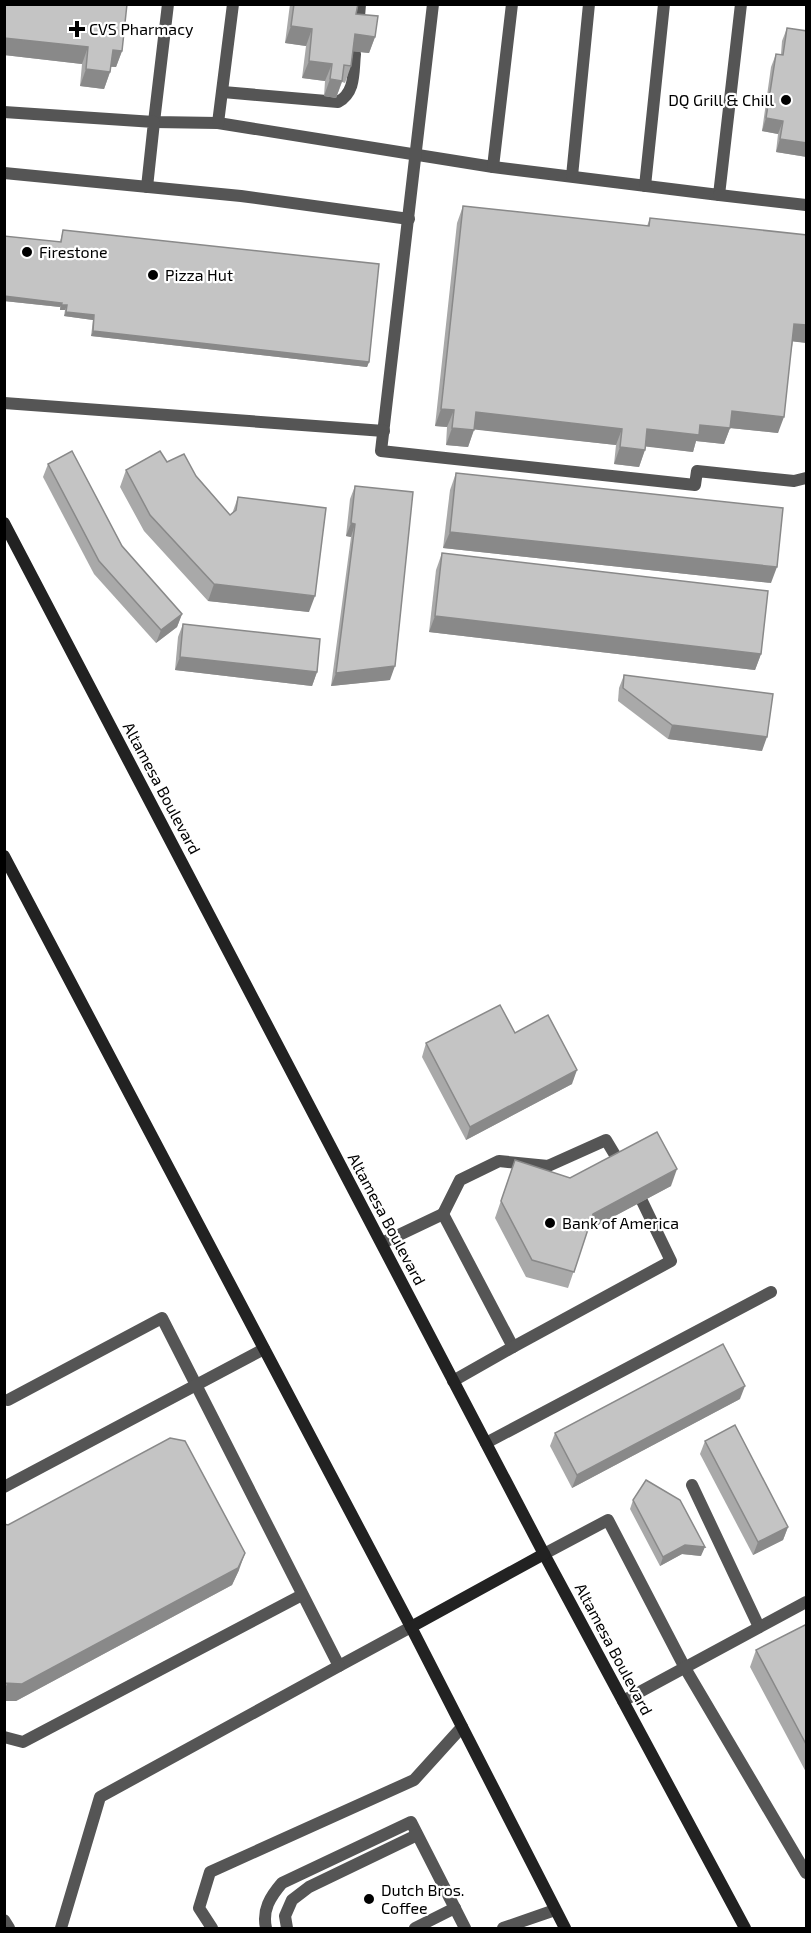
<svg xmlns="http://www.w3.org/2000/svg" width="811" height="1933" viewBox="0 0 811 1933" font-family="'Exo 2',sans-serif">
	<style>
		.lines { fill: none; stroke-linecap: round; stroke-linejoin: round }
		.lane { stroke: #555; stroke-width: 12 }
		.secondary { stroke: #222; stroke-width: 12 }
		.wall { fill: #a9a9a9 }
		.shaded-wall { fill: #898989 }
		.building { fill: #c4c4c4; stroke: #898989; stroke-width: 1.5 }
		.poi-dot { fill: #000; stroke: #fff; stroke-width: 2 }
		.labels { text-anchor: middle; stroke-width: 4.5; stroke-linejoin: round; paint-order: stroke }
		.poi-label { font-size: 16px; fill: #000; stroke: #fff; text-anchor: start }
		.street-label { font-size: 16px; fill: #000; stroke: #fff }
	</style>
	<rect width="100%" height="100%" fill="#fff"/>
	<g class="lines">
		<g class="lane">
			<path d="M168,4L154,122L218,123L493,167L719,195L741,4"/>
			<path d="M433,4L381,451L695,485L697,471L794,481L806,478"/>
			<path d="M359,17L360,4"/>
			<path d="M223,92L338,102C356,92 353,72 355,54"/>
			<path d="M4,112L154,122L147,187"/>
			<path d="M218,123L233,4"/>
			<path d="M493,167L512,4"/>
			<path d="M4,173L241,196L409,219"/>
			<path d="M572,176L589,4"/>
			<path d="M645,186L664,4"/>
			<path d="M719,195L806,205"/>
			<path d="M4,403L384,431"/>
			<path d="M443,1214L460,1180L499,1161L548,1166L606,1140L621,1165"/>
			<path d="M382,1243L443,1214L513,1347L453,1381"/>
			<path d="M513,1347L671,1261L642,1201"/>
			<path d="M8,1400L162,1318L339,1666L411,1627"/>
			<path d="M486,1443L771,1292"/>
			<path d="M692,1485L759,1627"/>
			<path d="M4,1487L264,1349"/>
			<path d="M544,1554L608,1520L685,1668L806,1873"/>
			<path d="M623,1701L806,1602"/>
			<path d="M4,1737L23,1742L302,1595"/>
			<path d="M4,1920L9,1928"/>
			<path d="M61,1928L100,1797L339,1666"/>
			<path d="M212,1928L199,1908L210,1872L414,1780L462,1727"/>
			<path d="M266,1928C262,1910 270,1897 282,1883L411,1822L465,1928"/>
			<path d="M287,1928L285,1916L292,1900L309,1887L417,1835"/>
			<path d="M415,1928L455,1908"/>
			<path d="M503,1928L555,1910"/>
		</g>
		<g class="secondary">
			<path d="M4,523L544,1554L745,1928"/>
			<path d="M4,856L411,1627L565,1928"/>
			<path d="M411,1627L544,1554"/>
		</g>
	</g>
	<g class="wall">
		<path d="M4,4L122,51L116,67H111L110,72L104,89L80,86L82,64L4,55Z"/>
		<path d="M290,4H358L356,14L375,37L369,53L353,51L351,66L345,83L342,82L336,98L324,96L325,81L302,78L306,46L285,43Z"/>
		<path d="M787,28L807,31V157L776,152L778,134L762,131L771,67L776,54H781L782,41Z"/>
		<path d="M463,206L647,226L650,218L807,343L793,341L778,433L730,428L724,444L696,441L693,452L646,446L639,467L614,464L616,445L474,429L468,447L446,445L447,427L435,426L457,223Z"/>
		<path d="M63,230L369,362L367,367L91,336L93,320L64,316L65,310H60V307L4,301V236L60,242Z"/>
		<path d="M167,462L196,476L230,515L232,514L238,497L309,612L208,601L144,531L120,487L126,470Z"/>
		<path d="M48,464L182,614L177,627L156,643L94,574L43,477Z"/>
		<path d="M456,473L771,583L443,548L450,490Z"/>
		<path d="M355,486L390,680L331,686L351,537L346,536L350,499Z"/>
		<path d="M442,553L761,654L755,670L429,632L436,570Z"/>
		<path d="M183,624L317,672L312,686L175,670L178,637Z"/>
		<path d="M624,675L762,751L668,739L618,701L619,688Z"/>
		<path d="M515,1033L572,1084L466,1140L422,1057L426,1043Z"/>
		<path d="M515,1160L570,1178L671,1186L588,1230L568,1288L526,1277L495,1218Z"/>
		<path d="M740,1399L572,1488L550,1446L555,1433Z"/>
		<path d="M705,1441L788,1527L783,1540L753,1555L700,1454Z"/>
		<path d="M633,1500L701,1556L682,1554L660,1566L630,1509Z"/>
		<path d="M4,1524L239,1570L232,1585L16,1701H4Z"/>
		<path d="M807,1624V1774L750,1667L756,1650Z"/>
	</g>
	<g class="shaded-wall">
		<path d="M291,26L312,29L306,46L285,43Z"/>
		<path d="M355,34L375,37L369,53L349,51Z"/>
		<path d="M4,38L88,47L82,64L4,55Z"/>
		<path d="M113,50L122,51L116,67L106,66Z"/>
		<path d="M309,61L332,64L325,81L302,78Z"/>
		<path d="M86,69L110,72L104,89L80,86Z"/>
		<path d="M330,79L342,81L336,98L324,96Z"/>
		<path d="M766,118L783,121L778,134L762,131Z"/>
		<path d="M780,139L807,143V157L776,152Z"/>
		<path d="M4,296L62,303L60,307L4,301Z"/>
		<path d="M61,305H67L65,310H60Z"/>
		<path d="M66,312L94,315L93,320L64,316Z"/>
		<path d="M794,324L807,325V343L788,341Z"/>
		<path d="M93,331L369,362L367,367L91,336Z"/>
		<path d="M441,409L454,410L447,427L435,426Z"/>
		<path d="M732,411L784,417L778,433L730,428L724,444L696,441L693,452L641,446L647,429L700,425Z"/>
		<path d="M476,412L622,429L616,445L470,429Z"/>
		<path d="M452,428L474,430L468,447L446,445Z"/>
		<path d="M620,447L645,450L639,467L614,464Z"/>
		<path d="M351,523L355,524L351,537L346,536Z"/>
		<path d="M450,532L777,567L771,583L443,548Z"/>
		<path d="M214,584L315,596L309,612L208,601Z"/>
		<path d="M182,614L177,627L156,643L161,630Z"/>
		<path d="M435,616L761,654L755,670L429,632Z"/>
		<path d="M180,657L317,672L312,686L175,670Z"/>
		<path d="M395,666L390,680L331,686L336,673Z"/>
		<path d="M672,725L767,737L762,751L668,739Z"/>
		<path d="M577,1070L572,1084L466,1140L470,1127Z"/>
		<path d="M677,1169L671,1186L587,1231L593,1214Z"/>
		<path d="M745,1386L740,1399L572,1488L577,1475Z"/>
		<path d="M788,1527L783,1540L753,1555L758,1542Z"/>
		<path d="M685,1545L705,1547L701,1556L682,1554L660,1566L663,1557Z"/>
		<path d="M245,1553L239,1570L232,1585L16,1701H4V1692L7,1684Z"/>
	</g>
	<g class="building">
		<path d="M4,4H127L122,51L113,50L110,72L86,69L88,47L4,38Z"/>
		<path d="M294,4H358L356,14L378,16L375,37L355,34L351,66L344,65L342,81L330,79L332,64L309,61L312,29L291,26Z"/>
		<path d="M787,28L807,31V143L780,139L783,121L766,118L776,54L783,55Z"/>
		<path d="M463,206L649,226L650,218L807,235V325L794,324L784,417L732,411L730,428L700,425L699,435L647,429L645,450L620,447L622,429L476,412L474,430L452,428L454,410L441,409Z"/>
		<path d="M63,230L379,264L369,362L93,331L94,315L66,312L67,305H61L62,303L4,296V236L61,242Z"/>
		<path d="M72,451L122,546L182,614L161,630L99,561L48,464Z"/>
		<path d="M160,451L167,462L184,454L196,476L230,515L236,510L238,497L326,508L315,596L214,584L150,515L126,470Z"/>
		<path d="M456,473L783,508L777,567L450,532Z"/>
		<path d="M355,486L413,492L395,666L336,673L355,524L351,523Z"/>
		<path d="M442,553L768,591L761,654L435,616Z"/>
		<path d="M183,624L320,639L317,672L180,657Z"/>
		<path d="M624,675L773,694L767,737L672,725L623,688Z"/>
		<path d="M500,1005L515,1033L548,1015L577,1070L470,1127L426,1043Z"/>
		<path d="M657,1132L677,1169L593,1214L574,1272L532,1260L501,1201L515,1160L570,1178Z"/>
		<path d="M723,1344L745,1386L577,1475L555,1433Z"/>
		<path d="M735,1425L788,1527L758,1542L705,1441Z"/>
		<path d="M170,1438L185,1441L245,1553L238,1568L22,1684L4,1683V1524L8,1525Z"/>
		<path d="M646,1480L680,1500L705,1547L685,1545L663,1557L633,1500Z"/>
		<path d="M807,1624V1746L756,1650Z"/>
	</g>
	<g class="poi-dot">
		<path d="M74 20h6v6h6v6h-6v6h-6v-6h-6v-6h6z"/>
		<circle cx="786" cy="100" r="6"/>
		<circle cx="27" cy="252" r="6"/>
		<circle cx="153" cy="275" r="6"/>
		<circle cx="550" cy="1223" r="6"/>
		<circle cx="369" cy="1899" r="6"/>
	</g>
	<g class="labels">
		<g class="poi-label">
			<text x="89" y="35">CVS Pharmacy</text>
			<text x="774" y="106" text-anchor="end">DQ Grill &amp; Chill</text>
			<text x="39" y="258">Firestone</text>
			<text x="165" y="281">Pizza Hut</text>
			<text x="562" y="1229">Bank of America</text>
			<text x="381" y="1896">Dutch Bros.<tspan x="381" dy="18">Coffee</tspan></text>
		</g>
		<g class="street-label">
			<text transform="translate(162 788) rotate(62)" y="6">Altamesa Boulevard</text>
			<text transform="translate(387 1219) rotate(62)" y="6">Altamesa Boulevard</text>
			<text transform="translate(614 1649) rotate(62)" y="6">Altamesa Boulevard</text>
		</g>
	</g>
	<rect width="811" height="1933" fill="none" stroke="#000000" stroke-width="12"/>
</svg>
